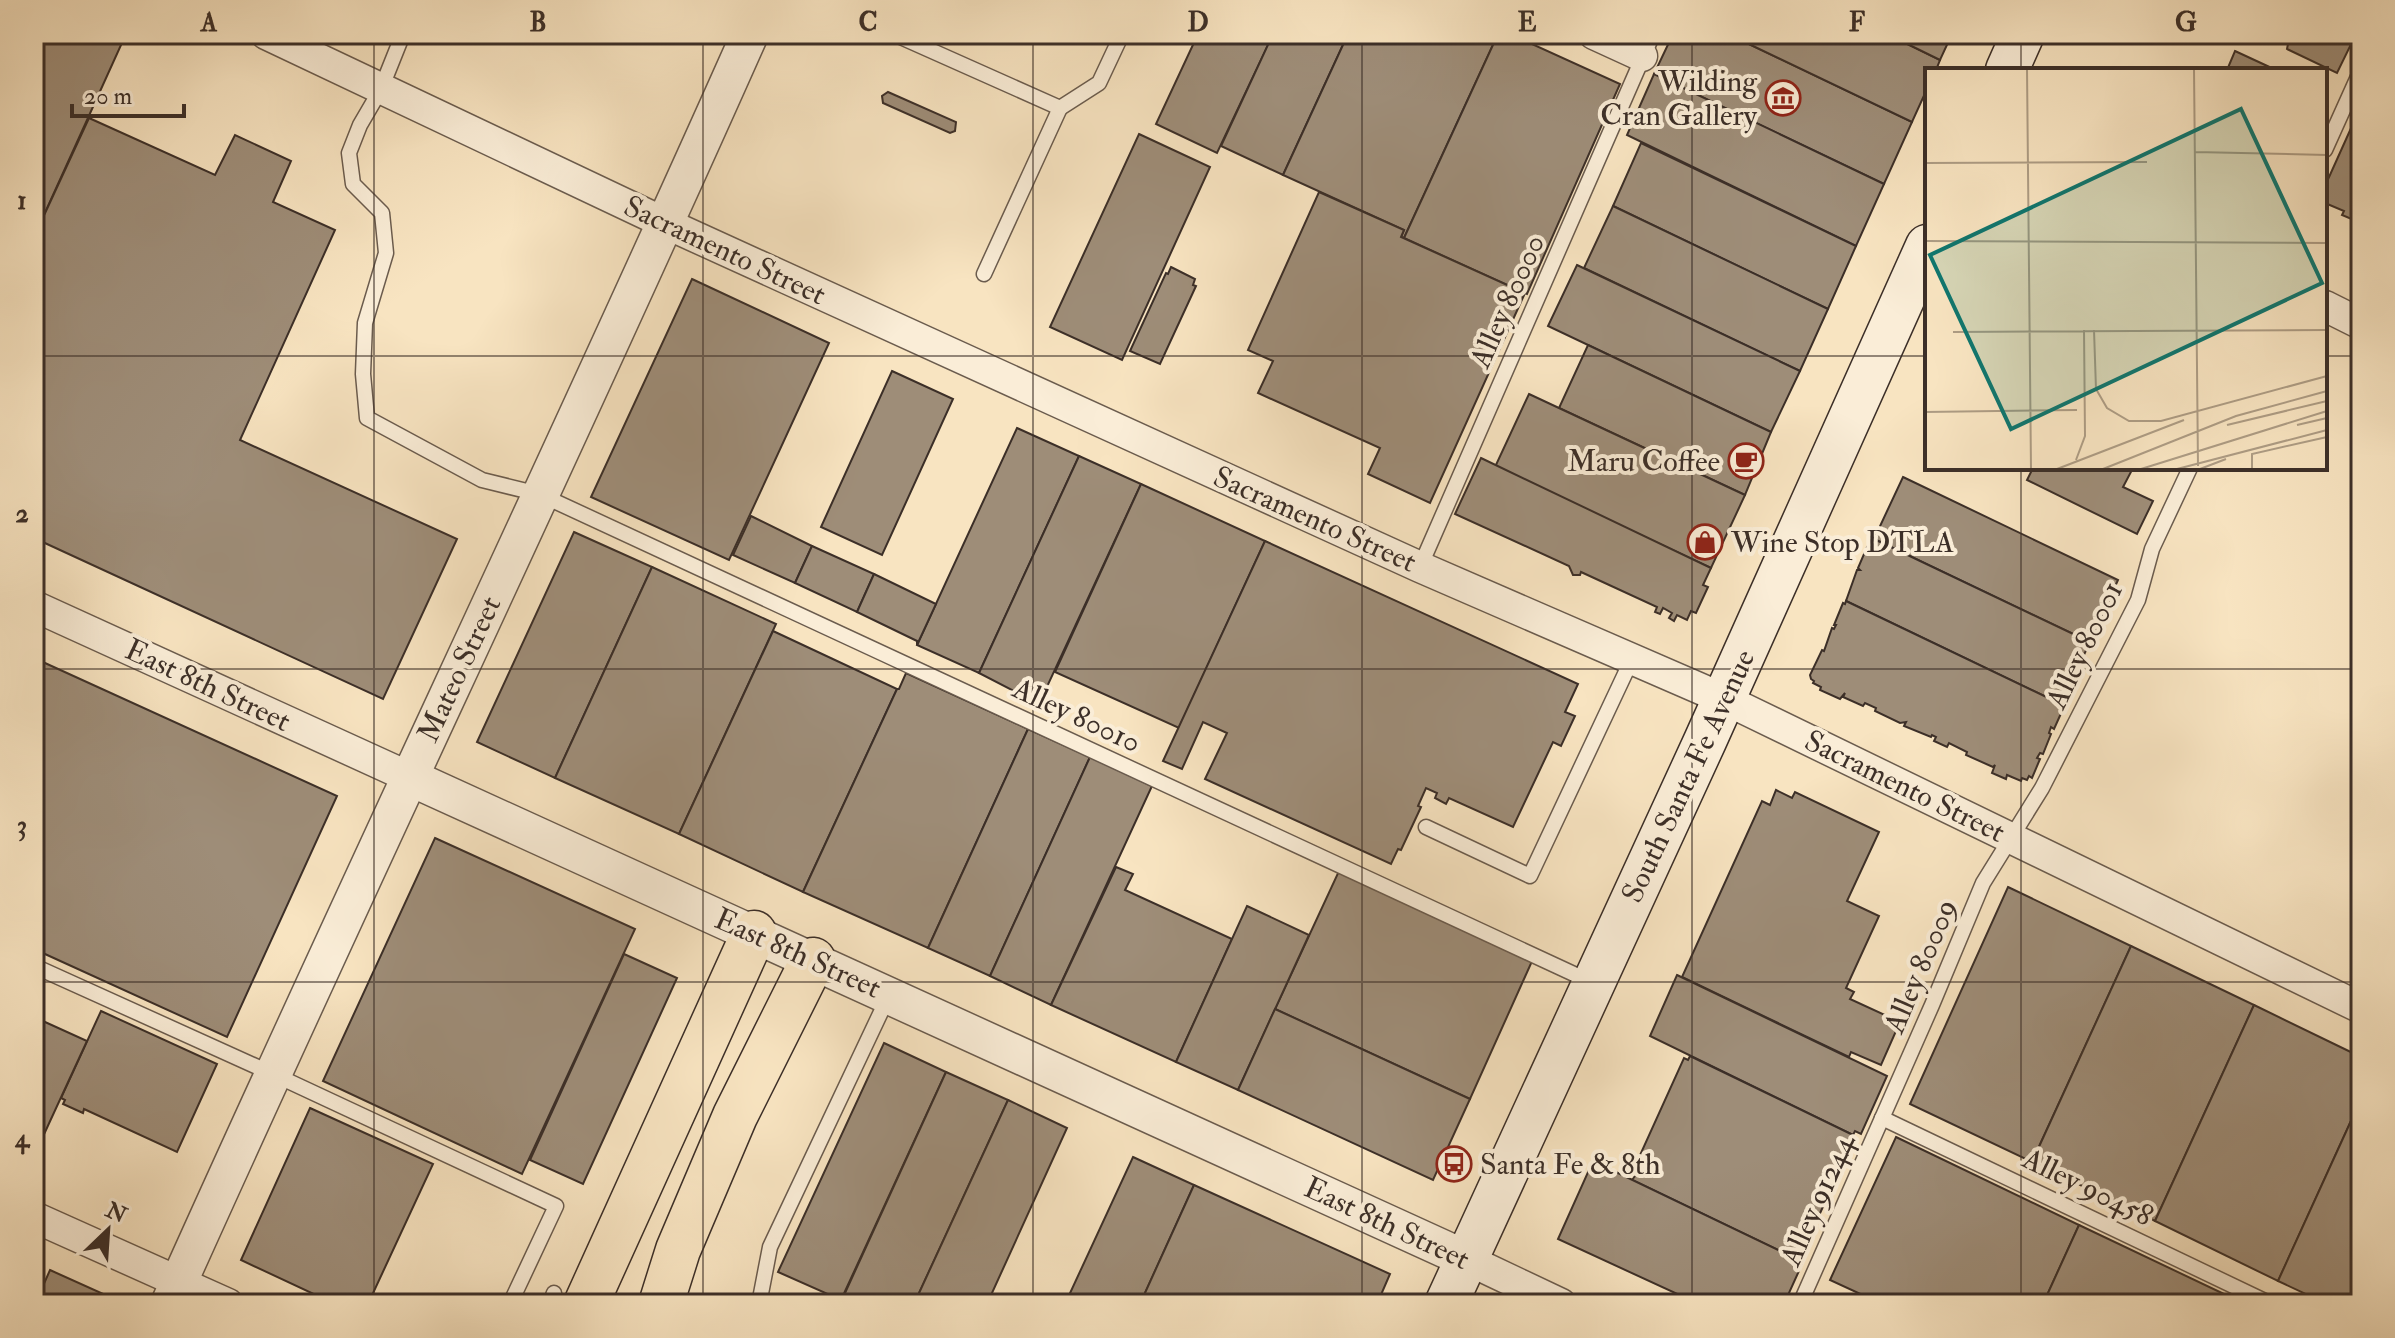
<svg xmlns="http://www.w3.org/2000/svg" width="2395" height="1338" viewBox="0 0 2395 1338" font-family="'IM FELL Double Pica',serif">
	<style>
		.building { fill: #9e8d78; stroke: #3c2f28; stroke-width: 2 }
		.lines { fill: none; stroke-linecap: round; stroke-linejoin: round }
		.service-casing { stroke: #6b5c4e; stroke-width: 17 }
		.minor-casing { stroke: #6b5c4e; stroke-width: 33 }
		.tertiary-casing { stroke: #6b5c4e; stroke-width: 39 }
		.secondary-casing { stroke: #3c2f28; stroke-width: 45 }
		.motorway-casing { stroke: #3c2f28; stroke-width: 47 }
		.service { stroke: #faedd7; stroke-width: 14 }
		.minor { stroke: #faedd7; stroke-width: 30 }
		.tertiary { stroke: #faedd7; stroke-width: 36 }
		.secondary { stroke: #faedd7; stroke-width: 42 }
		.motorway { stroke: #f8e4c1; stroke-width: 44 }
		.grid { fill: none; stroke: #3c2f28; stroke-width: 2; stroke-opacity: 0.55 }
		.labels { text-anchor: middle; stroke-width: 8; stroke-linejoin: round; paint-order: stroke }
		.poi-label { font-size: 30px; fill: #3c2f28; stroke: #faedd7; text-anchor: end }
		.street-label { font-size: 30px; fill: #3c2f28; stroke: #faedd7 }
		.inset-road { fill: none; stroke: #ad9c84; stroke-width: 2 }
		.view { fill: #0f766e; fill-opacity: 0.15; stroke: #0f766e; stroke-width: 4 }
		.inset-edge { fill: none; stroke: #3c2f28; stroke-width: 4 }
		.neatline { fill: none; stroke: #3c2f28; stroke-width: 3 }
		.grid-label { font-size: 26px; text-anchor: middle; font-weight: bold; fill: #3c2f28 }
	</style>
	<rect width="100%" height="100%" fill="#f8e4c1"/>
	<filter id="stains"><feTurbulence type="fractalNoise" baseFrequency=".0025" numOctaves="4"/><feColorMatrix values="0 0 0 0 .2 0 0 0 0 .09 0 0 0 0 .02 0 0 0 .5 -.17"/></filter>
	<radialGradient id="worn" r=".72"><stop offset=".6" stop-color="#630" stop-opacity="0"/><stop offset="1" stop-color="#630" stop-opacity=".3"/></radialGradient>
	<g class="building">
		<path d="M34,34H126L34,237Z"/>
		<path d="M1198,34H1249L1269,43L1217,153L1156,124Z"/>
		<path d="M1273,34H1348L1283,175L1221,146Z"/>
		<path d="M1348,34H1498L1404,238L1401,237L1404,230L1283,175Z"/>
		<path d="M1498,34H1510L1620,84L1527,294L1404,238Z"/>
		<path d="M1673,34H1728L1912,122L1884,184L1654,74Z"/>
		<path d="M1728,34H1887L1940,60L1936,70H1927V89L1912,122Z"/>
		<path d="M1887,34H1952L1940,60Z"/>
		<path d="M2290,34H2356L2337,73L2287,49Z"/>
		<path d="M2235,51L2276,70H2227Z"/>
		<path d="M1654,74L1884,184L1856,246L1627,135Z"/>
		<path d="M888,92L956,122L955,131L950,133L883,103L882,96Z"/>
		<path d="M2361,106V223L2342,215L2344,211L2325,203V186Z"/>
		<path d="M89,118L215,175L235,135L291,161L273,202L335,230L240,440L457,539L383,699L34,538V237Z"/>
		<path d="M1139,134L1210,167L1122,360L1050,327Z"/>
		<path d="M1641,143L1856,246L1828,309L1613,206Z"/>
		<path d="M1319,192L1404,230L1401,237L1525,293L1430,503L1368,474L1380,448L1258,393L1273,361L1248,350Z"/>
		<path d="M1613,206L1828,309L1800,371L1584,268Z"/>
		<path d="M1577,265L1800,371L1771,432L1548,326Z"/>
		<path d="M1171,267L1195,279L1193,285L1196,286L1160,364L1130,351L1166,273L1168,274Z"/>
		<path d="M692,279L829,343L729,560L591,497Z"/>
		<path d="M1588,345L1771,432L1745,495L1559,408Z"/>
		<path d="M892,371L953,399L882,555L821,527Z"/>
		<path d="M1529,394L1745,495L1711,568L1495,467Z"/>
		<path d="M1017,428L1079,456L979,673L917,645Z"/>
		<path d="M1079,456L1141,484L1039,704L979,673Z"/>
		<path d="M1481,458L1711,568L1703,585L1708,587L1696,613L1691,611L1687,620L1677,615L1674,621L1669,618L1672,613L1663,608L1660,614L1655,612L1657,607L1581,572L1580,575H1573L1569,566L1455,514Z"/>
		<path d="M2033,468H2133L2123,487L2153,501L2137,534L2027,480Z"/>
		<path d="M1903,477L2118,580L2090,642L1874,539Z"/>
		<path d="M1141,484L1265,541L1179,728L1055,672Z"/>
		<path d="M751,516L812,546L795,583L733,555Z"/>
		<path d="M574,532L652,567L555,778L477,742Z"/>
		<path d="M1874,539L2090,642L2061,704L1846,601L1857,570H1860L1858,568L1867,547L1869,548L1871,540L1874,542Z"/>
		<path d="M1265,541L1578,684L1565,712L1575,716L1561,746L1553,742L1513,827L1449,798L1446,804L1435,798L1437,793L1426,788L1418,806L1421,807L1401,850L1398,849L1391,864L1205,779L1227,733L1203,722L1182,769L1163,761Z"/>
		<path d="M812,546L874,574L857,612L795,583Z"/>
		<path d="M652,567L776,624L679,834L555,778Z"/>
		<path d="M874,574L936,604L917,645V641L857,612Z"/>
		<path d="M1846,601L2061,704L2060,708L2063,709L2054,729L2051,727L2049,733L2051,734L2043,754L2040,753L2037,758L2040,759L2032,778L2029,776L2027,780L2022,778L2021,781L2007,775L2006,779L1992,773L1995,765L1993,767L1966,755L1967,752L1949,743L1947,747L1934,741L1936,737L1932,735L1931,737L1904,726L1906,722L1900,723L1875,711L1876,708L1865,703L1863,706L1843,697L1845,693L1840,699L1820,690L1821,687L1813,683L1814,681L1811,679L1810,675L1822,650L1824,651L1832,628L1834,629L1836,625H1834L1843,603L1845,604Z"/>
		<path d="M773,631L897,689L803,892L679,834Z"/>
		<path d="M34,658L337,796L227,1037L34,949Z"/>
		<path d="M906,673L1028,729L928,948L803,892L897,689H899Z"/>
		<path d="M1028,729L1090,757L990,976L928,948Z"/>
		<path d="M1090,757L1152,786L1051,1005L990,976Z"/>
		<path d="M1776,790L1792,798L1795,792L1879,832L1847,901L1879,916L1846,988L1854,992L1850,999L1900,1022L1881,1065L1851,1052L1849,1057L1682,977L1762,801L1770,805Z"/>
		<path d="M435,838L635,929L522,1174L323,1081Z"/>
		<path d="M1116,867L1133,874L1125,890L1232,939L1176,1062L1051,1005Z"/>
		<path d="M1339,871L1533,959L1470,1099L1275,1009Z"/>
		<path d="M2008,887L2131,946L2032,1162L1910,1104Z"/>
		<path d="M1247,906L1309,935L1238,1090L1176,1062Z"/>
		<path d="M2131,946L2254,1005L2155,1221L2032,1162Z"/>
		<path d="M624,954L677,978L583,1184L530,1160Z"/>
		<path d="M1677,975L1887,1076L1861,1134L1855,1131L1853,1135L1650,1036Z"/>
		<path d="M2254,1005L2361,1057V1099L2278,1281L2155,1221Z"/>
		<path d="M1275,1009L1470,1099L1433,1180L1238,1090Z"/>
		<path d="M101,1011L217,1064L177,1152L84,1109L83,1113L63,1104L65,1100L61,1098Z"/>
		<path d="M34,1017L87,1041L34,1156Z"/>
		<path d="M884,1043L946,1072L841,1300L778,1272Z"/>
		<path d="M1690,1056L1853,1135L1854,1138L1799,1260L1632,1180L1635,1176L1631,1175L1684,1058L1688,1060Z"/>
		<path d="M946,1072L1008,1100L914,1304H840Z"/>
		<path d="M2361,1099V1304H2327L2278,1281Z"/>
		<path d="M1008,1100L1067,1128L987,1304H914Z"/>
		<path d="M310,1108L433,1164L368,1304H335L241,1260Z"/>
		<path d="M1896,1137L2079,1225L2043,1304H1882L1830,1280Z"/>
		<path d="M1133,1157L1194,1185L1140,1304H1065Z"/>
		<path d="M1593,1161L1803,1262L1784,1304H1699L1558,1239Z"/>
		<path d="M1194,1185L1390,1274L1377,1304H1140Z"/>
		<path d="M2079,1225L2245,1304H2043Z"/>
		<path d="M50,1270L110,1297L107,1304H35Z"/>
	</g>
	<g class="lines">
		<defs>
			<g id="service">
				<path d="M403,34L381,89L360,125L349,153L353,184L382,213L386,253L365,323L363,374L367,418L482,480L539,494L1589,981"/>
				<path d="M894,34L1060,108L1099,83L1122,34"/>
				<path d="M2325,150L2361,70"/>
				<path d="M984,274L1060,108"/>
				<path d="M1420,567L1653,34"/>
				<path d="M1426,827L1530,876L1632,659"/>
				<path d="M34,966L273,1074L556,1206L510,1304"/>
				<path d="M1882,1118L2271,1304"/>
				<path d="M550,1304L554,1293"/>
				<path d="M759,1304L770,1247L889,995"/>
				<path d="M1800,1304L1932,1005L1983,883L2042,788L2138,600L2152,549L2190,468"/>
			</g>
			<g id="minor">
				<path d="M266,34L665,223L1420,567L1724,699L2361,1008"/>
				<path d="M1594,34L1642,56"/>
				<path d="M2325,306L2361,324"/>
				<path d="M34,606L409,777"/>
				<path d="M34,1217L228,1304"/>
				<path d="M1466,1259L1561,1304"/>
			</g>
			<g id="tertiary">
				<path d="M409,777L1466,1259"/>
				<path d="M169,1304C359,879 561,460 750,34"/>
			</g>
			<g id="secondary">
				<path d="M2007,70L2023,34"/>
				<path d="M1446,1304L1705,741L1927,246"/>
			</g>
			<g id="motorway">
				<path d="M586,1304L754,933"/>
				<path d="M661,1304L678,1250L735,1116L813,960"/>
			</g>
		</defs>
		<use href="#service" class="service-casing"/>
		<use href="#minor" class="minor-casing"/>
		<use href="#tertiary" class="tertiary-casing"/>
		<use href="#secondary" class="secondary-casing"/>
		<use href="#motorway" class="motorway-casing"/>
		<use href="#service" class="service"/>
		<use href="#minor" class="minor"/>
		<use href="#tertiary" class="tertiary"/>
		<use href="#secondary" class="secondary"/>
		<use href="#motorway" class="motorway"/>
	</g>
	<path class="grid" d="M374,34V1304M703,34V1304M1033,34V1304M1362,34V1304M1692,34V1304M2021,34V70M34,356H1927M2325,356H2361M2021,468V1304M34,669H2361M34,982H2361"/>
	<defs>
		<symbol id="museum-ring" viewBox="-11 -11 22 22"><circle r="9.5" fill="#faedd7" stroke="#8f2418" stroke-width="1.5"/><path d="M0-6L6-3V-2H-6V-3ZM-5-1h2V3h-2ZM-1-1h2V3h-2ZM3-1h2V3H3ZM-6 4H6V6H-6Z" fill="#8f2418"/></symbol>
		<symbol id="cafe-ring" viewBox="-11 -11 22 22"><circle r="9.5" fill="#faedd7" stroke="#8f2418" stroke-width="1.5"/><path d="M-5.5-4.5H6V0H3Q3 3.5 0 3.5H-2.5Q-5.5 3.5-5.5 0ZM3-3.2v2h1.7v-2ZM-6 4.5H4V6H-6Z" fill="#8f2418"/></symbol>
		<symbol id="shop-ring" viewBox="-11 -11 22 22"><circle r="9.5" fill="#faedd7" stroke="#8f2418" stroke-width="1.5"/><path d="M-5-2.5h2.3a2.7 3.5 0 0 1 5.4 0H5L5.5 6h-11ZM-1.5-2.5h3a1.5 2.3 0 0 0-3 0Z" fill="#8f2418"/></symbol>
		<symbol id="bus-ring" viewBox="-11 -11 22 22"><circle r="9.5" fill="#faedd7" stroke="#8f2418" stroke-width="1.5"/><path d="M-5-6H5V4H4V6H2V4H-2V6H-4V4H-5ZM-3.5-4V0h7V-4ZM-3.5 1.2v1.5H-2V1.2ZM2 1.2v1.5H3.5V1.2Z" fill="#8f2418"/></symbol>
	</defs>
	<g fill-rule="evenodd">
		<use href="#museum-ring" x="1763" y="78" width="40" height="40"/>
		<use href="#cafe-ring" x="1726" y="441" width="40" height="40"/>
		<use href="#shop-ring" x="1685" y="522" width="40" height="40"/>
		<use href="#bus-ring" x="1434" y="1144" width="40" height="40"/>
	</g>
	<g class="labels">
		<g class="poi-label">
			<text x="1757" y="91">Wilding<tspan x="1757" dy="34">Cran Gallery</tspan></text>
			<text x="1720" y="471">Maru Coffee</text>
			<text x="1731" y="552" text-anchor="start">Wine Stop DTLA</text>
			<text x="1480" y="1174" text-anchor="start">Santa Fe &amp; 8th</text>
		</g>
		<g class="street-label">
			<text transform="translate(725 250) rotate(25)" y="10">Sacramento Street</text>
			<text transform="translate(1507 301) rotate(-66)" y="10">Alley 80000</text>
			<text transform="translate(1315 519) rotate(24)" y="10">Sacramento Street</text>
			<text transform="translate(2084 645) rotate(-64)" y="10">Alley 80001</text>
			<text transform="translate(459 669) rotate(-65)" y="10">Mateo Street</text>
			<text transform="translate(208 685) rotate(25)" y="10">East 8th Street</text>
			<text transform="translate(1077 715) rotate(25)" y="10">Alley 80010</text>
			<text transform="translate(1688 776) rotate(-65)" y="10">South Santa Fe Avenue</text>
			<text transform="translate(1905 786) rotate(26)" y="10">Sacramento Street</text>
			<text transform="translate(798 953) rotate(24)" y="10">East 8th Street</text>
			<text transform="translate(1920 966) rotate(-67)" y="10">Alley 80009</text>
			<text transform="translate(2088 1187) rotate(26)" y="10">Alley 90458</text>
			<text transform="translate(1817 1200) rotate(-66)" y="10">Alley 91244</text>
			<text transform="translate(1387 1223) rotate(25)" y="10">East 8th Street</text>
		</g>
	</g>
	<g transform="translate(1925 68)">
		<rect width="402" height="402" fill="#f8e4c1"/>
		<path class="inset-road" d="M102,1L106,401M269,1L273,398M270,84L402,87M0,95L222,94M0,173L402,175M169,262L171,321L182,340L204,353H236L402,308M28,264L402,262M0,344L152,342M302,357L402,333M372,357L402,350M151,392L160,368L159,262M132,401L259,352M178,401L311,348L402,323M216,401L402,343M252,401L402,362M275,401L301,391M327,401V386L402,369"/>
		<path class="view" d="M316,41L397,215L86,361L5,187Z"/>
		<rect width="402" height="402" class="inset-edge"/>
	</g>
	<rect width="2395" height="1338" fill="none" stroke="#f8e4c1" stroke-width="88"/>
	<g transform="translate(108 1230) rotate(25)" stroke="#faedd7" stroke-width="6" paint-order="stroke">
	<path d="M0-6L14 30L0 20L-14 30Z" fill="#3c2f28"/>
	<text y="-12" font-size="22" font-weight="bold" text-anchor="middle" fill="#3c2f28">N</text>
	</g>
	<path d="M72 104v12h112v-12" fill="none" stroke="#3c2f28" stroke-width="4"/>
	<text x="84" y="104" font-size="24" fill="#3c2f28" stroke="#faedd7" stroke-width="6" paint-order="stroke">20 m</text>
	<rect x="44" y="44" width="2307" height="1250" class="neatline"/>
	<g class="grid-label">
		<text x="209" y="31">A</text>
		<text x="538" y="31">B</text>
		<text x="868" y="31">C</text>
		<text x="1198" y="31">D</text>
		<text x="1527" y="31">E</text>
		<text x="1857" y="31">F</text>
		<text x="2186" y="31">G</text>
		<text x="22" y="209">1</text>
		<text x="22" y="522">2</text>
		<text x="22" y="834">3</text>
		<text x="22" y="1147">4</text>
	</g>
	<rect width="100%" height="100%" filter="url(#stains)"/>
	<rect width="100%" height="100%" fill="url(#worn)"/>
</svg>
